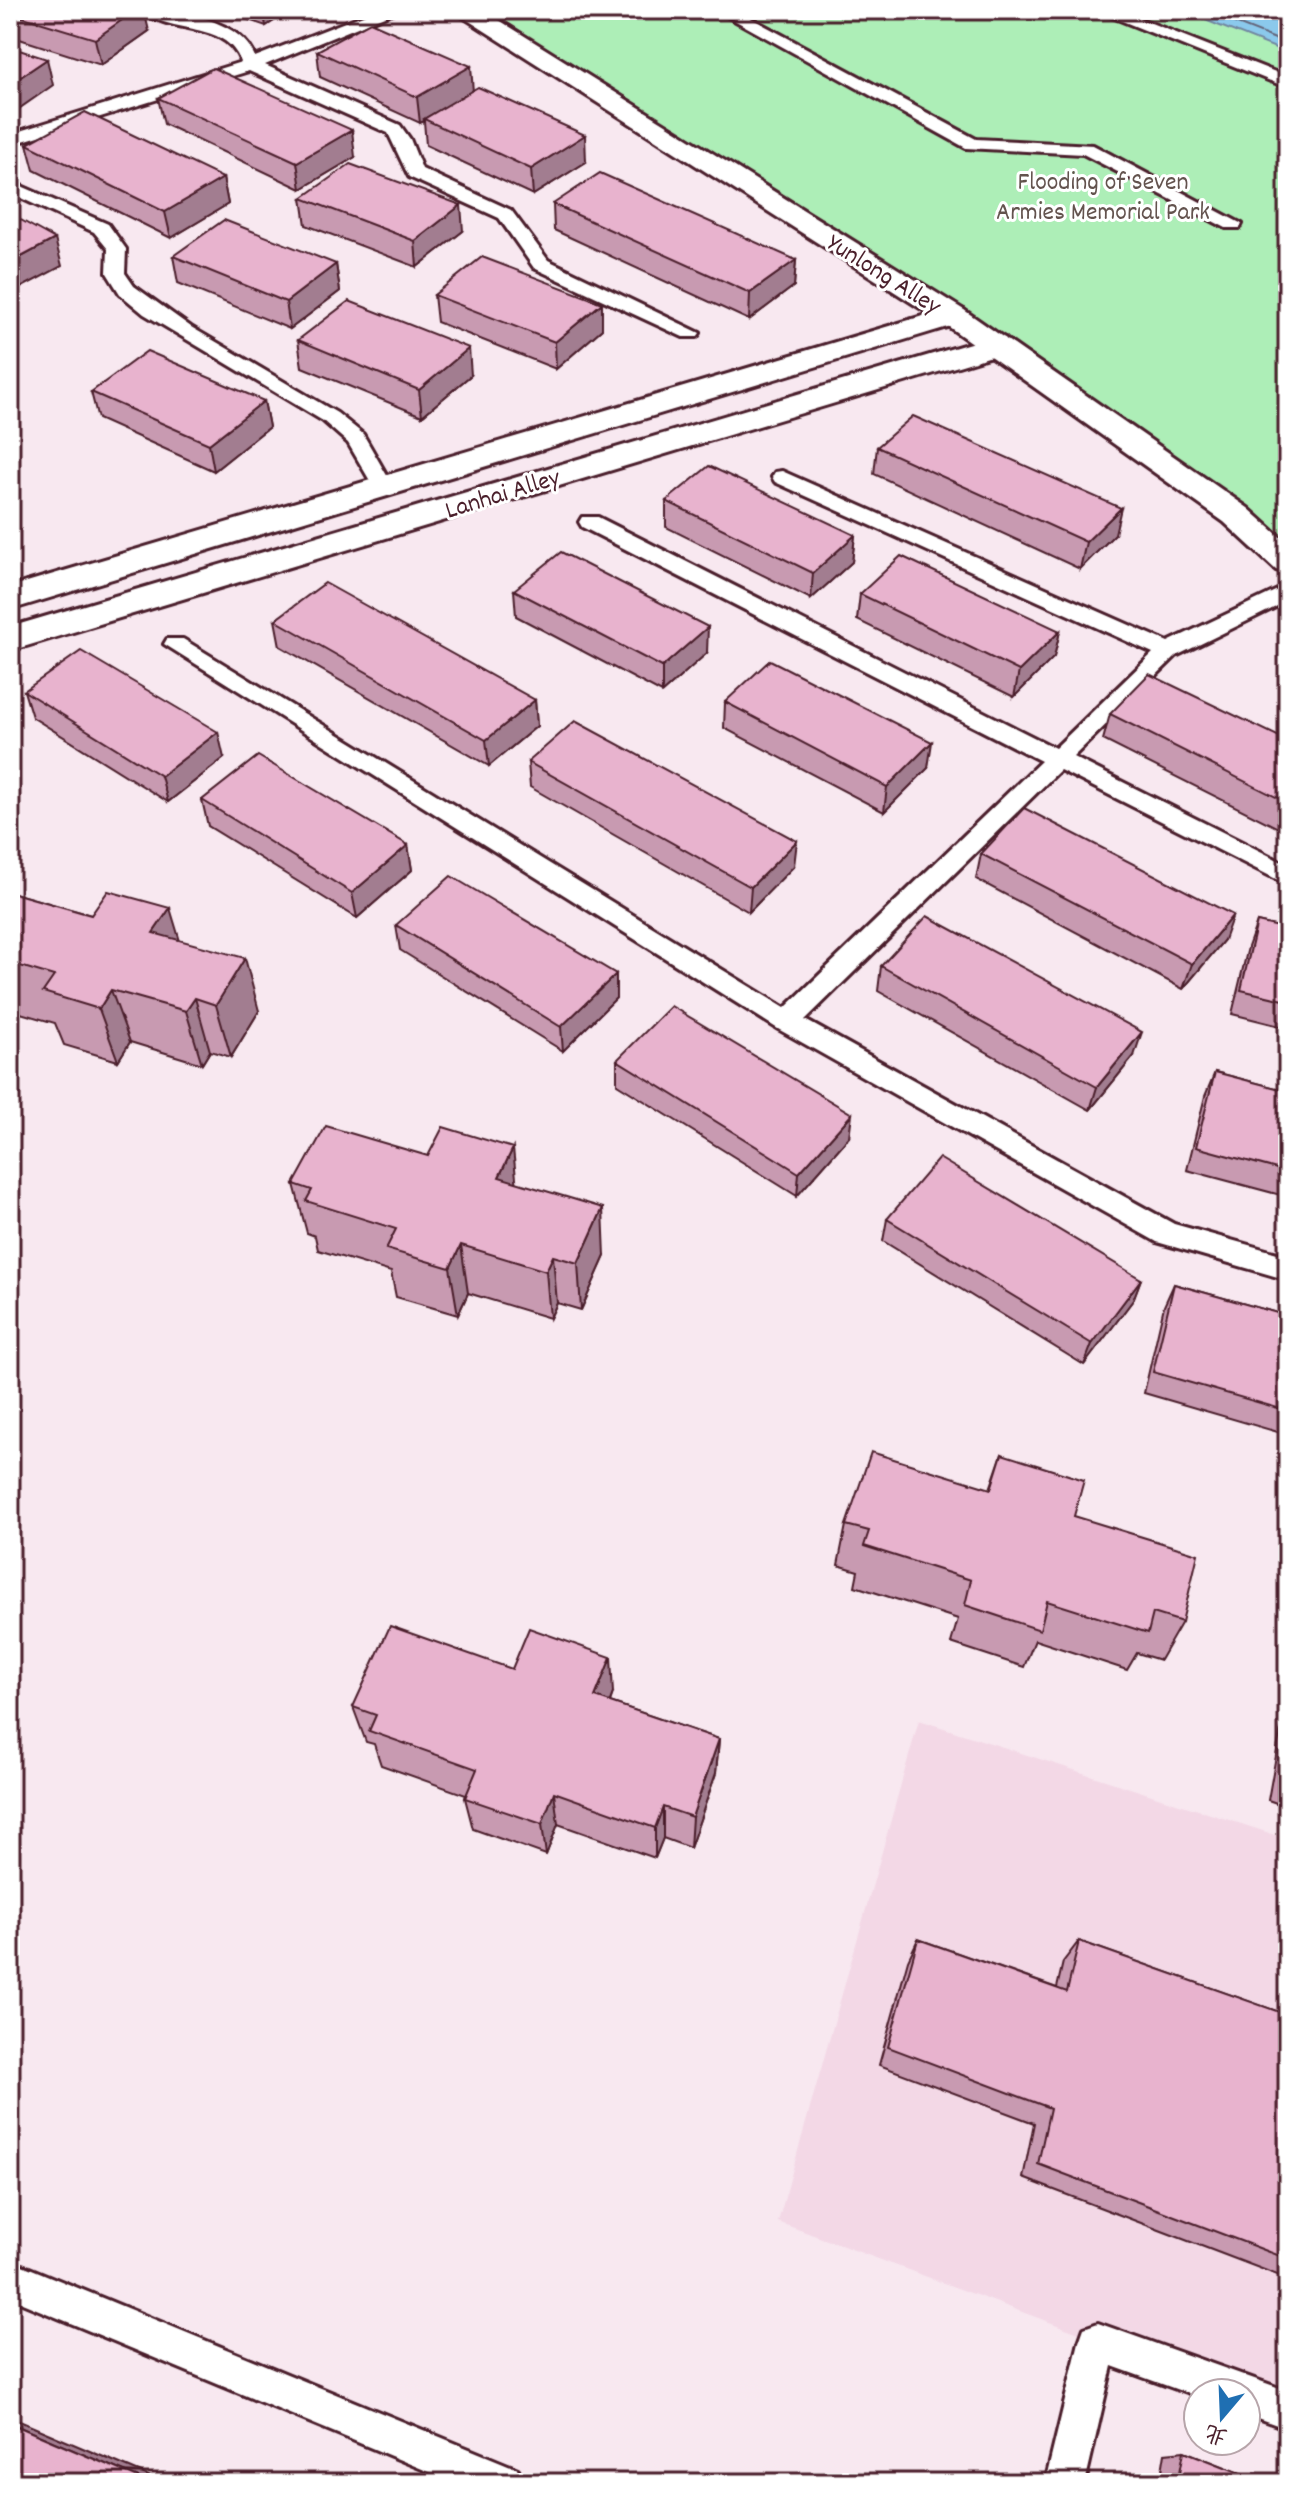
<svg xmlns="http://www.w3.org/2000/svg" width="1298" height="2493" viewBox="0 0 1298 2493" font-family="Dekko,'LXGW WenKai TC',sans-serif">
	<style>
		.built { fill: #f3d8e6 }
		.green { fill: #adeeb7; stroke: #7c8671; stroke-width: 2 }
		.water { fill: #8bc9ec; stroke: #71859f; stroke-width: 2 }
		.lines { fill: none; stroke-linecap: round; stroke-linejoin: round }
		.shore { stroke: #646378; stroke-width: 2 }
		.lane-casing { stroke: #4a1f2b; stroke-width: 6 }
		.street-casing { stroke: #4a1f2b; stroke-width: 6 }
		.secondary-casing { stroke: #4a1f2b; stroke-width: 6 }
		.lane { fill: #fff; fill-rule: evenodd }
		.street { fill: #fff; fill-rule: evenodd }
		.secondary { fill: #fff; fill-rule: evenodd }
		.wall { fill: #c89ab1; stroke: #4a1f2b; stroke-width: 2 }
		.shaded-wall { fill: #a27d90; stroke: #4a1f2b; stroke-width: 2 }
		.building { fill: #e8b3ce; stroke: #4a1f2b; stroke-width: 2 }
		.labels { text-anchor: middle; stroke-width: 6; stroke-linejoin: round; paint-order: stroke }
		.far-park-label { font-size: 26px; fill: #63534e; stroke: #fff }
		.far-street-label { font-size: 26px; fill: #4a1f2b; stroke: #fff }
	</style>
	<rect width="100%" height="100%" fill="#f8e8f0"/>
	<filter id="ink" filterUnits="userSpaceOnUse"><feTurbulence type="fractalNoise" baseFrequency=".0125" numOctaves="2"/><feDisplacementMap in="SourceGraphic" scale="16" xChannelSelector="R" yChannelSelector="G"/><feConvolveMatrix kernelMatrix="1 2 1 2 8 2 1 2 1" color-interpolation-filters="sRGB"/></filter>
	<g filter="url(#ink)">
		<path class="built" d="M919,1720L1288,1839V2410L778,2222Z"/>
		<path class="green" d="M465,10H1288V562L953,316Z"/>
		<path class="water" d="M1180,10H1256L1288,22V53Z"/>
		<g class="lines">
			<path class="shore" d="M1202,10L1288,44"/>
			<defs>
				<g id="lane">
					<path d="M142,10C177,10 241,19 255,57L376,10H399L265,65L400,125L410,139L422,169L511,210L548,260L700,333L697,337H683L534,268L499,218L409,177L388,133L249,71L10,145V134L241,62C225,19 170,36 142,10Z"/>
					<path d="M716,10H736L976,139L1093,145L1242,224L1240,228H1226L1083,154L966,148Z"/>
					<path d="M1095,10H1118L1288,77V88Z"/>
					<path d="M10,181L108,224L126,249L125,273L134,286L191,327L337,413L363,434L393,486L390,491H376L348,443L323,421L144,314L120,294L107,273L108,249L94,232L10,193Z"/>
					<path d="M782,471L1168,642L1288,585V601L1176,656L1073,757L1288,865V885L1060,770L805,1020L1174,1224L1288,1256V1280L1157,1242L778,1029L164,644L167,639H183L785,1008L1041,761L582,527L579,522L582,517H598L1055,748L1153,653L775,482L772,477L775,472Z"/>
					<path d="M10,2260L518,2469L524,2483H456L10,2298Z"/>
					<path d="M1098,2323L1288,2391V2429L1246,2414V2393H1198V2397L1112,2366L1085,2483H1045L1079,2342L1084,2328Z"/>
				</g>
				<g id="street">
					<path d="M953,307L964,310L968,316L964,322L10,610V587Z"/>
					<path d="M994,336L1005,338L1009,345L1005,352L10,651V627Z"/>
				</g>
				<path id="secondary" d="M452,10H483L964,310L1248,508L1288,544V573L1276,570L1224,522L942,322Z"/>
			</defs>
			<use href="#lane" class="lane-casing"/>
			<use href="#street" class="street-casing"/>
			<use href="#secondary" class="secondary-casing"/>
			<use href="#lane" class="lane"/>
			<use href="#street" class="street"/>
			<use href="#secondary" class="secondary"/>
		</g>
		<g class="wall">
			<path d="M10,10L149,31L101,65L10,36Z"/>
			<path d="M220,10H291L266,26Z"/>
			<path d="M317,51L473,90L586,162L533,195L426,145L424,121L420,123L320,77Z"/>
			<path d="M158,98L355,157L301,189L164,124Z"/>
			<path d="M27,144L223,178L228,204L171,238L34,170Z"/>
			<path d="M302,198L463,231L417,267L306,225Z"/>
			<path d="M553,204L796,260L794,286L749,320L554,230Z"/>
			<path d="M173,256L336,264L340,291L290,329L178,283Z"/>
			<path d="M434,295L602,303V329L556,369L437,322Z"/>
			<path d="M298,340L471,375L422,416L302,367Z"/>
			<path d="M91,392L264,401L269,427L214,471L98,419Z"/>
			<path d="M877,447L1115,534L1080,569L874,474Z"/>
			<path d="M666,501L855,535L852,562L811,599L666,527Z"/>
			<path d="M514,590L707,653L662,693L516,616Z"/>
			<path d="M860,594L1060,631L1054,657L1014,697L857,620Z"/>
			<path d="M275,620L535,700L537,726L489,766L280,646Z"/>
			<path d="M24,691L224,758L168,802L32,717Z"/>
			<path d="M725,702L928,768L884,812L724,728Z"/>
			<path d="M1110,714L1288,741V833L1103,740Z"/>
			<path d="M528,762L794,866L749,912L530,787Z"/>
			<path d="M202,800L408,845L412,870L357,918L208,826Z"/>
			<path d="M981,854L1224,940L1183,989L976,879Z"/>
			<path d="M10,892L179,940L259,1011L231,1057L210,1051L202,1064L130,1042L118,1061L64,1045L55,1023L10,1010Z"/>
			<path d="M1257,922L1288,929V1028L1232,1014L1248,947Z"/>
			<path d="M396,925L616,974V998L563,1051L400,950Z"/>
			<path d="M881,966L1134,1056L1090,1110L878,991Z"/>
			<path d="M617,1060L849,1137L797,1196L617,1084Z"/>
			<path d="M1215,1072L1288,1091V1197L1187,1170L1205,1096Z"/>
			<path d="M516,1182L605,1256L581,1310L557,1303L550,1318L468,1293L458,1315L396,1297L391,1272L318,1250L315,1236L307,1233L294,1184Z"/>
			<path d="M887,1219L1141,1279L1133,1300L1084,1365L883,1241Z"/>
			<path d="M1174,1284L1288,1316V1435L1144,1393L1164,1306Z"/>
			<path d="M1002,1454L1074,1516L1182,1622L1160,1660L1137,1653L1127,1670L1035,1640L1024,1667L951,1643L958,1619L855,1586L858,1571L838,1565L846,1525L990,1489Z"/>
			<path d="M512,1669L613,1693L610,1702L719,1739L716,1773L690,1848L663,1838L655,1858L558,1824L546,1855L473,1829L465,1798L466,1795L381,1765L374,1744L366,1742L353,1707Z"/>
			<path d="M1288,1689V1807L1268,1800Z"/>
			<path d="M918,1939L1057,1988L1063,1962L1079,1941L1288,2015V2279L1023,2178L1034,2123L879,2065L908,1960Z"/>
			<path d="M1184,2451L1266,2483H1160L1165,2453Z"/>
		</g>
		<g class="shaded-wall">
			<path d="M136,10H144L149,31L101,65L95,39Z"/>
			<path d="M263,10H291L266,26Z"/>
			<path d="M47,59L53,85L10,115V84Z"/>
			<path d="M471,66L473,92L424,119V121L420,123L417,97Z"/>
			<path d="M352,130L355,157L301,189L297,162Z"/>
			<path d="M585,135L586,162L533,195L531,169Z"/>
			<path d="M223,178L228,204L171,238L165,212Z"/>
			<path d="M461,205L463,231L417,267L415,241Z"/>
			<path d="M55,239L62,266L13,292L10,281V263Z"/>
			<path d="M796,260L794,286L749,320L750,293Z"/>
			<path d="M336,264L340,291L290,329L286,302Z"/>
			<path d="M602,303V329L556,369L555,342Z"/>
			<path d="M469,348L471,375L422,416L419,390Z"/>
			<path d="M264,401L269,427L214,471L209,444Z"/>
			<path d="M1121,508L1115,534L1080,569L1086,542Z"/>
			<path d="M855,535L852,562L811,599L813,573Z"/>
			<path d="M708,627L707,653L662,693V667Z"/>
			<path d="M1060,631L1054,657L1014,697L1019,671Z"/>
			<path d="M535,700L537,726L489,766L486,740Z"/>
			<path d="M218,732L224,758L168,802L161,776Z"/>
			<path d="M932,742L928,768L884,812L887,787Z"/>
			<path d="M797,841L794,866L749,912L751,887Z"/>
			<path d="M408,845L412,870L357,918L352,893Z"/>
			<path d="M170,908L186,961L153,933Z"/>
			<path d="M1233,915L1224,940L1183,989L1192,964Z"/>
			<path d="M245,958L259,1011L231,1057L216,1005Z"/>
			<path d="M616,974V998L563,1051L561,1027Z"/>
			<path d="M111,990L130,1042L118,1061L99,1009Z"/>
			<path d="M195,998L210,1051L202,1064L186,1011Z"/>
			<path d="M1142,1032L1134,1056L1090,1110L1097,1087Z"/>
			<path d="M852,1114L849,1137L797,1196L799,1173Z"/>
			<path d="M513,1148L518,1198L499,1177Z"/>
			<path d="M603,1208L605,1256L581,1310L578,1263Z"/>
			<path d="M461,1245L468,1293L458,1315L450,1268Z"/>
			<path d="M553,1256L557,1303L550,1318L546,1271Z"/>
			<path d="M1141,1279L1133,1300L1084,1365L1092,1344Z"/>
			<path d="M611,1657L613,1693L598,1732L595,1697Z"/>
			<path d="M719,1739L716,1773L690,1848L692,1817Z"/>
			<path d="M554,1792L558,1824L546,1855L542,1824Z"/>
			<path d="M663,1807V1838L655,1858V1828Z"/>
			<path d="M10,2417L165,2483H150L10,2423Z"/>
		</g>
		<g class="building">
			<path d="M10,10H136L95,39L10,13Z"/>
			<path d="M370,22L471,66L417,97L317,51Z"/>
			<path d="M10,47L47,59L10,84Z"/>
			<path d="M213,68L352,130L297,162L158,98Z"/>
			<path d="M478,87L585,135L531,169L424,119Z"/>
			<path d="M85,112L223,178L165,212L27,144Z"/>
			<path d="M350,164L461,205L415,241L302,198Z"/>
			<path d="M600,173L796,260L750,293L553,204Z"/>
			<path d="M10,214L55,239L10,263Z"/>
			<path d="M224,220L336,264L286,302L173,256Z"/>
			<path d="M482,257L602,303L555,342L434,295Z"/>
			<path d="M349,301L469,348L419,390L298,340Z"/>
			<path d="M147,351L264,401L209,444L91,392Z"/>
			<path d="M913,416L1121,508L1086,542L877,447Z"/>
			<path d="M709,466L855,535L813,573L666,501Z"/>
			<path d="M561,552L708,627L662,667L514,590Z"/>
			<path d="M901,556L1060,631L1019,671L860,594Z"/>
			<path d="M325,583L535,700L486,740L275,620Z"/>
			<path d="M81,651L218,732L161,776L24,691Z"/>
			<path d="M770,660L932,742L887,787L725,702Z"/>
			<path d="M1149,674L1288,741V803L1110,714Z"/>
			<path d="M575,721L797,841L751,887L528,762Z"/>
			<path d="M258,756L408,845L352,893L202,800Z"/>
			<path d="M1024,808L1233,915L1192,964L981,854Z"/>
			<path d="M451,876L616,974L561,1027L396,925Z"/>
			<path d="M108,891L170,908L153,933L245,958L216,1005L195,998L186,1011L111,990L99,1009L43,992L54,976L10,963V892L91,915Z"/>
			<path d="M927,916L1142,1032L1097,1087L881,966Z"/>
			<path d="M1257,922L1288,929V1001L1241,990Z"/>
			<path d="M671,1006L852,1114L799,1173L617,1060Z"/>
			<path d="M1215,1072L1288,1091V1172L1196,1147Z"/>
			<path d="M326,1126L428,1156L443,1127L513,1148L499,1177L603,1208L578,1263L553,1256L546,1271L461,1245L450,1268L386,1249L396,1229L306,1201L312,1190L294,1184Z"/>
			<path d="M939,1158L1141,1279L1092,1344L887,1219Z"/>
			<path d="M1174,1284L1288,1316V1411L1153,1372Z"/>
			<path d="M871,1452L991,1489L1002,1454L1084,1480L1074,1516L1198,1554L1182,1622L1153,1613L1148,1633L1047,1601L1040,1630L965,1605L971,1580L864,1546L869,1531L846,1525Z"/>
			<path d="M390,1626L512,1669L529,1628L611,1657L595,1697L719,1739L692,1817L663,1807L655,1828L554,1792L542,1824L465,1798L477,1769L369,1731L376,1715L353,1707Z"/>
			<path d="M1288,1747V1788L1281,1786Z"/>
			<path d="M918,1939L1067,1992L1079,1941L1288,2015V2259L1038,2164L1050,2108L888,2047Z"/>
			<path d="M10,2423L150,2483H10Z"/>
			<path d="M1184,2451L1266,2483H1178Z"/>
		</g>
	</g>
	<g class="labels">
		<g class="far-park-label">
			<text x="1103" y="189">Flooding of Seven<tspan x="1103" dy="30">Armies Memorial Park</tspan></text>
		</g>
		<g class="far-street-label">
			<text transform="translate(885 273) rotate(32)" y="9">Yunlong Alley</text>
			<text transform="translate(502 492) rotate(-17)" y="9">Lanhai Alley</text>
		</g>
	</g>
	<rect width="1298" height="2493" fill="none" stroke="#fff" stroke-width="40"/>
	<rect x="20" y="20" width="1258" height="2453" fill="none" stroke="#4a1f2b" stroke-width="3" filter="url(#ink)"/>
	<g transform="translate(1222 2417) rotate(199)"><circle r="38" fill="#ffffff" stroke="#b7a5aa" stroke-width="2"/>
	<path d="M0-6L14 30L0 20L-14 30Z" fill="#1f6fb2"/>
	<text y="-12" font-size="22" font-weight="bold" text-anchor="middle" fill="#4a1f2b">北</text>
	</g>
</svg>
